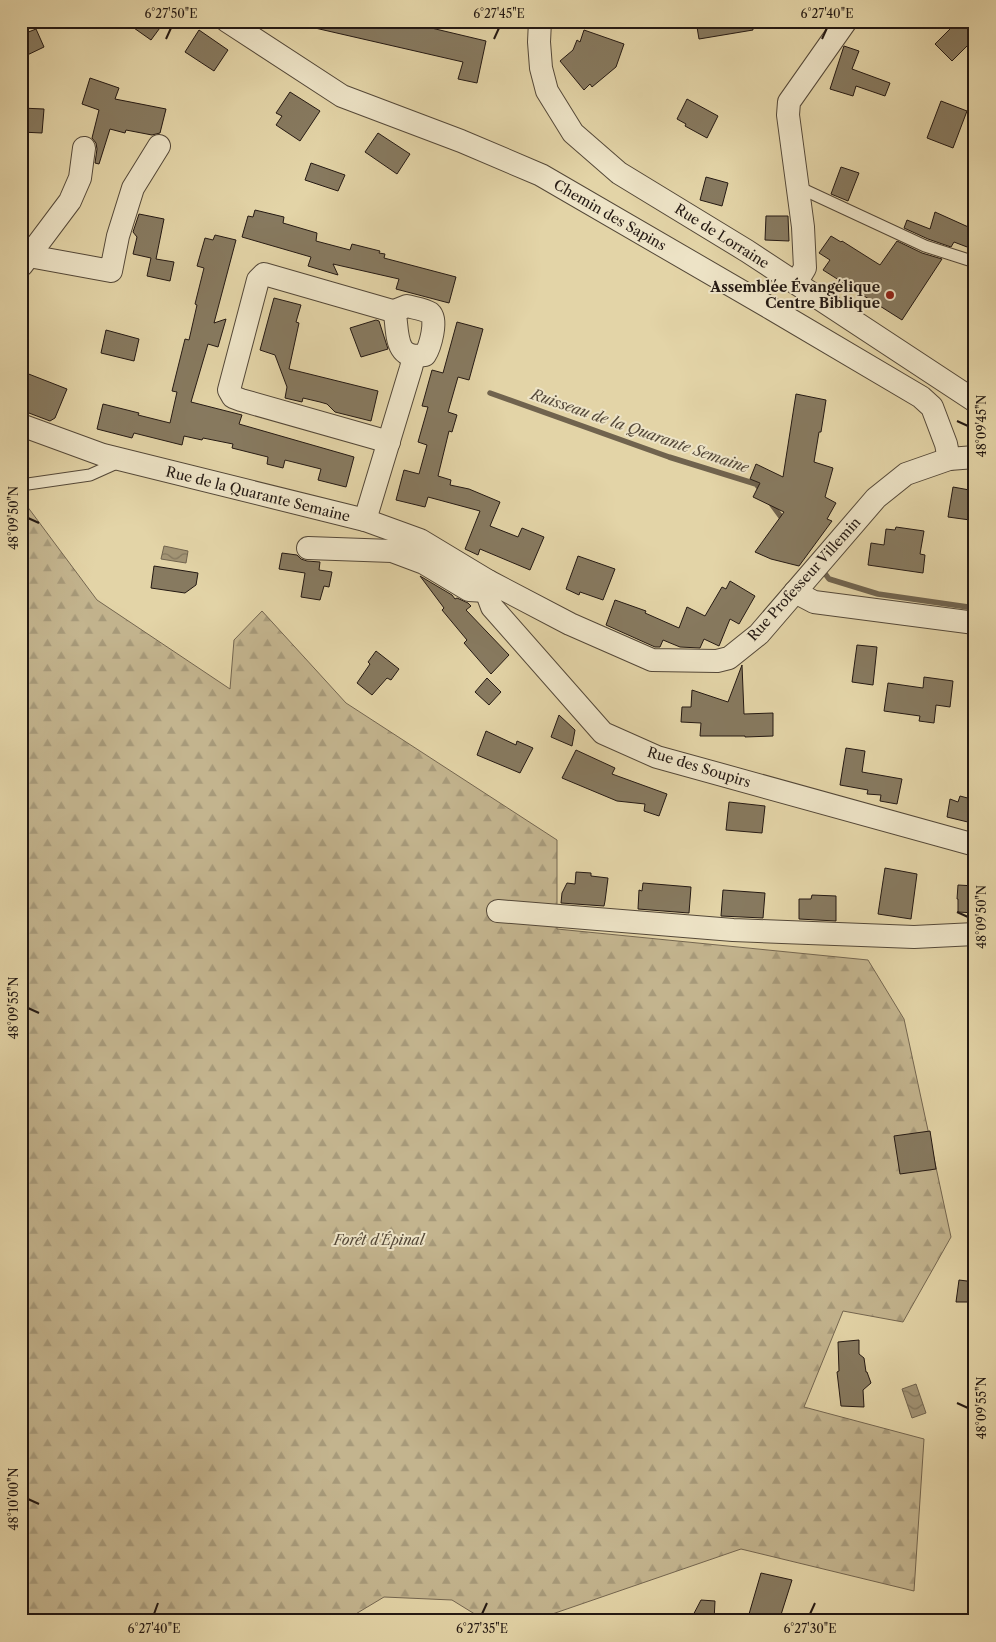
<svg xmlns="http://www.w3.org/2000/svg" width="996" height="1642" viewBox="0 0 996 1642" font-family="'Libre Caslon Text',serif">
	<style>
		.forest { fill: url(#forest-firs); stroke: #746650 }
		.water { fill: url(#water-waves); stroke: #70634e }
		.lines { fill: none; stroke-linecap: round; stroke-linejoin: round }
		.stream { stroke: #70634e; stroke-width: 5.5 }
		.building { fill: #877a60; stroke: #241913 }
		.service-casing { stroke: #544838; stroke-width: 13 }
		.minor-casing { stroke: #544838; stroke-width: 24 }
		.service { stroke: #ede3c6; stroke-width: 11 }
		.minor { stroke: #ede3c6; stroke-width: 22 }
		.ticks { fill: none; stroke: #241913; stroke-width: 2 }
		.poi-dot { fill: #8f2418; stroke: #ede3c6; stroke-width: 2 }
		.labels { text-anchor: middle; stroke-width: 4; stroke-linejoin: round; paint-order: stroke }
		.street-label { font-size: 14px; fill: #241913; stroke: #ede3c6 }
		.poi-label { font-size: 14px; font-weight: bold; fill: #241913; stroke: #ede3c6; text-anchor: end }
		.park-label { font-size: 14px; font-style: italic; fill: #544838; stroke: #ede3c6 }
		.water-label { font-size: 15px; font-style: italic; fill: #564a3a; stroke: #ede3c6 }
		.neatline { fill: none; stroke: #241913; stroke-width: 2 }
		.ticks-label { font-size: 12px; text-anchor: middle; fill: #241913 }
	</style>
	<defs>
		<pattern id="forest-firs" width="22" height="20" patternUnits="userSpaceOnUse" patternTransform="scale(1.25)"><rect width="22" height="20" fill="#c3b48e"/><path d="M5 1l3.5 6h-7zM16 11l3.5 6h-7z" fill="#a79a7a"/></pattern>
		<pattern id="water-waves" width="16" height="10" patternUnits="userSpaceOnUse" patternTransform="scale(1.25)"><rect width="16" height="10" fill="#a29475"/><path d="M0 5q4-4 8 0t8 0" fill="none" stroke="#84785f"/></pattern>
	</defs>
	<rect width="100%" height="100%" fill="#e3d4a7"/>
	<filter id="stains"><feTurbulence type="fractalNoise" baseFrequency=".004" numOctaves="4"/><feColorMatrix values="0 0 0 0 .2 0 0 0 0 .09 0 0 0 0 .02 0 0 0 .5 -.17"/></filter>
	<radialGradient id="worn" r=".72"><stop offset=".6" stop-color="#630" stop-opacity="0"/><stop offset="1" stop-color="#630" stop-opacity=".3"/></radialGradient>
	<path class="forest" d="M21,498L97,600L230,689L234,640L262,611L346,703L557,840V929L868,960L904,1019L951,1237L903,1322L843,1311L804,1407L924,1439L914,1591L741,1549L532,1621H486L452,1600L384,1597L344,1621H21Z"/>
	<g class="water">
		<path d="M164,546L188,551L186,563L161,559Z"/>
		<path d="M916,1384L926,1413L912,1418L902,1389Z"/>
	</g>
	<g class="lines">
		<g class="stream">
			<path d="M490,393L669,457L756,484L762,491"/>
			<path d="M770,502L784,521"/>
			<path d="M821,568L829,579L878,594L975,608"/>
		</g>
	</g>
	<g class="building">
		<path d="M124,21H165L151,40Z"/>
		<path d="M315,21H402L486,41L477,83L458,79L463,62L315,28Z"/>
		<path d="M696,21H752L753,30L699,39Z"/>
		<path d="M958,21H970L975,26V38L952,61L935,44Z"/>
		<path d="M36,29L44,47L21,58V35Z"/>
		<path d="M199,30L228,50L214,71L185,52Z"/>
		<path d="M584,30L624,44L616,67L592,87L590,84L584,90L560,61L573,50L577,40L580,42Z"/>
		<path d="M844,46L859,51L852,69L890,83L885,96L856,86L853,96L830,89Z"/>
		<path d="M90,78L119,88L115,99L166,109L160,133L152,135L126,130L125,133L110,129L99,164L95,163L97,149L96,143L92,138L99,110L82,104Z"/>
		<path d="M290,92L320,111L300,141L276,125L282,116L276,113Z"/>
		<path d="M687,99L718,116L707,138L685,126L686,124L677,119Z"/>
		<path d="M941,101L967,111L953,148L927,138Z"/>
		<path d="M21,108L44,109L42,133L21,132Z"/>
		<path d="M378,133L410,154L397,174L365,152Z"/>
		<path d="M311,163L345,175L338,191L305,180Z"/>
		<path d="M841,167L859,173L848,201L831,194Z"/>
		<path d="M706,177L728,183L722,206L700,200Z"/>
		<path d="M255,210L284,217L283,223L317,233L316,241L350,250L352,244L380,251L379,253L385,254L384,258L456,277L449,303L396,289L399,279L333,264L338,275L308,266L311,257L242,237L248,216L253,217Z"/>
		<path d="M935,212L975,230V250L954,242L951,247L928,239L904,228L907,220L930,229Z"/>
		<path d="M139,214L164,219L156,259L174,262L170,281L147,276L151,258L133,254L137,237L133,232Z"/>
		<path d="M766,216H788L789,241L765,240Z"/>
		<path d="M215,235L236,240L214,323L226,319L218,347L208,344L191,402L242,415L239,424L354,457L346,487L318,480L321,469L285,460L283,468L267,464L268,457L232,448L233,444L203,438L202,440L184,436L182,445L134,433L132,438L97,429L103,404L139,413L138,415L170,423L177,392L172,391L185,339L189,340L197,305L195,304L204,268L197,266L205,238L213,240Z"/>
		<path d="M831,236L841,242L842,241L880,265L897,241L922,253L942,259L902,320L823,270L830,260L819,253Z"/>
		<path d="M274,298L301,305L296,322L299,323L289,369L378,391L371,421L335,412L327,404L320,402L303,398L302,402L285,398L287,387L275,355L260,350Z"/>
		<path d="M376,320L379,321L388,349L361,357L350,328Z"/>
		<path d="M457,322L483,329L469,380L458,377L448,412L457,415L452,432L449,431L438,476L451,480L450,485L469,489L500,502L490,526L518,537L522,528L544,537L530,570L480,549L478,555L465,549L480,511L428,497L425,507L396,500L404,470L419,474L427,445L418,442L428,407L422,406L432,370L443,373Z"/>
		<path d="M106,330L139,339L134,361L101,353Z"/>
		<path d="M21,371L67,389L55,418L50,421L21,410Z"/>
		<path d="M796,394L826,400L821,432H819L814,462L833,468L825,497L836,503L827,519L832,521L799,566L771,559L755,552L784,512L753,497L760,483L750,479L756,464L783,477Z"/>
		<path d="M953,487L975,491L970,520L948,517Z"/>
		<path d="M896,527L924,531L920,554L925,555L923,573L868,565L871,543L884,545L886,529L895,530Z"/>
		<path d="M282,553L297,555L301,559L307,561L320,562L319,570L332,572L329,587L324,586L320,600L301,597L305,573L279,569Z"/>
		<path d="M578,556L615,569L603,600L580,592L579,595L566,589Z"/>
		<path d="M154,566L198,573L196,585L185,593L151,588Z"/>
		<path d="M420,576L452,595L455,599L457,598L468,603L471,606L466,610L509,655L491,674L464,643L467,640L442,610L444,608Z"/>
		<path d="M730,581L755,596L739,624L730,619L719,646L704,639L700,648L680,647L663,640L660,647H655L606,625L615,600L646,611L645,613L679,628L687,607L705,616L722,587L726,589Z"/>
		<path d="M857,645L877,647L873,685L852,682Z"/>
		<path d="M376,651L399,669L391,680L387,678L372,695L357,683L370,664L368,662Z"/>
		<path d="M742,665L744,714L773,713V736L745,737V736H700L701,723L681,722L682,707H691L692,690L728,702Z"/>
		<path d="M924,677L953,681L950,707L936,705L934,723L919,721L920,716L884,711L888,683L923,688Z"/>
		<path d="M487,678L501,692L489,705L475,692Z"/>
		<path d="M559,715L575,730L572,746L551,737Z"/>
		<path d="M486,731L516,745L517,741L533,748L520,773L477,755Z"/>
		<path d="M846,748L865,751L862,772L902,779L897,804L880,801L881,795L867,794L868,790L840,785Z"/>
		<path d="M576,750L615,768L612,774L667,794L659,816L644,811L645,804L617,801L562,778Z"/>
		<path d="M960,796L975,800V814L972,823L947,817L950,799L958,802Z"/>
		<path d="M729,802L765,806L762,833L726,830Z"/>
		<path d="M885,868L917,874L911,919L878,914Z"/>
		<path d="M576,872L591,873V876L608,878L605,901L604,906L561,903L562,893L567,883L575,884Z"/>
		<path d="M643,883L691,887L689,913L638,909L639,890L642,891Z"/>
		<path d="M958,885L975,886V913L958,912V899H957Z"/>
		<path d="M723,890L765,893L763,918L721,916Z"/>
		<path d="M812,895L836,896V921L799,919V899H811Z"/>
		<path d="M930,1131L936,1169L900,1174L894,1136Z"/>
		<path d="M959,1280L975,1282V1302H956Z"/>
		<path d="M859,1340V1354L864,1358L866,1372H867L871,1383L863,1390L864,1407L841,1406L837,1372L839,1371L838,1342Z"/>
		<path d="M761,1573L792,1580L779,1621H747Z"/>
		<path d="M701,1600L715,1601L714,1621H690Z"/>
	</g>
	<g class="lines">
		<defs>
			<g id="service">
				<path d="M798,187L925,246L975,262"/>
				<path d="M21,485L90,475L119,462"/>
			</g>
			<g id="minor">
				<path d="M227,21L342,96L461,141L541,175L772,309L921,397L932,407L946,444L949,459"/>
				<path d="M540,21L539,42L541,68L547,91L573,133L619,173L747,251L975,401"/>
				<path d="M29,256L111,271L118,236L133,188L159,146"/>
				<path d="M22,265L70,201L80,178L84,148"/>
				<path d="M796,283L805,268L803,227L788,115L789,102L846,21"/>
				<path d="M407,306C414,308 424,309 430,313C438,320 430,347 425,355C395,361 398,335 395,314L397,310Z"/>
				<path d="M21,425L103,455L365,520L420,540L488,581L570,624L652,660L717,661L729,658L759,634L876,498L906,474L949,459L975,457"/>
				<path d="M389,442L241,400L233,397L229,390L258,280L264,274L396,312"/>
				<path d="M365,520L411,368L414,356"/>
				<path d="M308,548L392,551L424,563L469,590L486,591"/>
				<path d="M488,581L486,591L492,607L603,733L657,757L975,845"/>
				<path d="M795,592L814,602L975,623"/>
				<path d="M498,911L733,930L914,937L975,934"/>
			</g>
		</defs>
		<use href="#service" class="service-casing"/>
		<use href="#minor" class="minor-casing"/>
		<use href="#service" class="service"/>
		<use href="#minor" class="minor"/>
	</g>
	<path class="ticks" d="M166,39L171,28M494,39L499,28M822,39L827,28M957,421L968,426M28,518L39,523M957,912L968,917M28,1008L39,1013M957,1403L968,1408M28,1499L39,1504M154,1614L158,1603M482,1614L487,1603M810,1614L815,1603"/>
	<circle class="poi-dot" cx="890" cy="295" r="5"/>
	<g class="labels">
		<g class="street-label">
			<text transform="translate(610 215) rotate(30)" y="5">Chemin des Sapins</text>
			<text transform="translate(722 236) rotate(32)" y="5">Rue de Lorraine</text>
			<text transform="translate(258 494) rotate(14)" y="5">Rue de la Quarante Semaine</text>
			<text transform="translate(804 579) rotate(-48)" y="5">Rue Professeur Villemin</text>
			<text transform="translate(699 767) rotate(17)" y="5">Rue des Soupirs</text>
		</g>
		<g class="poi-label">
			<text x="880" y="292">Assemblée Évangélique<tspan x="880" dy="16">Centre Biblique</tspan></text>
		</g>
		<g class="park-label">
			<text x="379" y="1245">Forêt d'Épinal</text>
		</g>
		<g class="water-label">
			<text transform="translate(640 431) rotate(19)" y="5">Ruisseau de la Quarante Semaine</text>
		</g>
	</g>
	<rect width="996" height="1642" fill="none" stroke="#e3d4a7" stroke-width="55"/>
	<rect x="28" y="28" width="940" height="1586" class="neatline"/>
	<g class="ticks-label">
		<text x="171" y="18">6°27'50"E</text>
		<text x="499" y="18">6°27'45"E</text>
		<text x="827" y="18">6°27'40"E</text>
		<text transform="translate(982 426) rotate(-90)" y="4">48°09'45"N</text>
		<text transform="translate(14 518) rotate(-90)" y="4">48°09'50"N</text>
		<text transform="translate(982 917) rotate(-90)" y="4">48°09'50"N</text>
		<text transform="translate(14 1008) rotate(-90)" y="4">48°09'55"N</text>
		<text transform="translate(982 1408) rotate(-90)" y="4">48°09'55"N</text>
		<text transform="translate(14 1499) rotate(-90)" y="4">48°10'00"N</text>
		<text x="154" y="1633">6°27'40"E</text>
		<text x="482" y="1633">6°27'35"E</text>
		<text x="810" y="1633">6°27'30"E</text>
	</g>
	<rect width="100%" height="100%" filter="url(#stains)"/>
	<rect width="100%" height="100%" fill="url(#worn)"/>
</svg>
